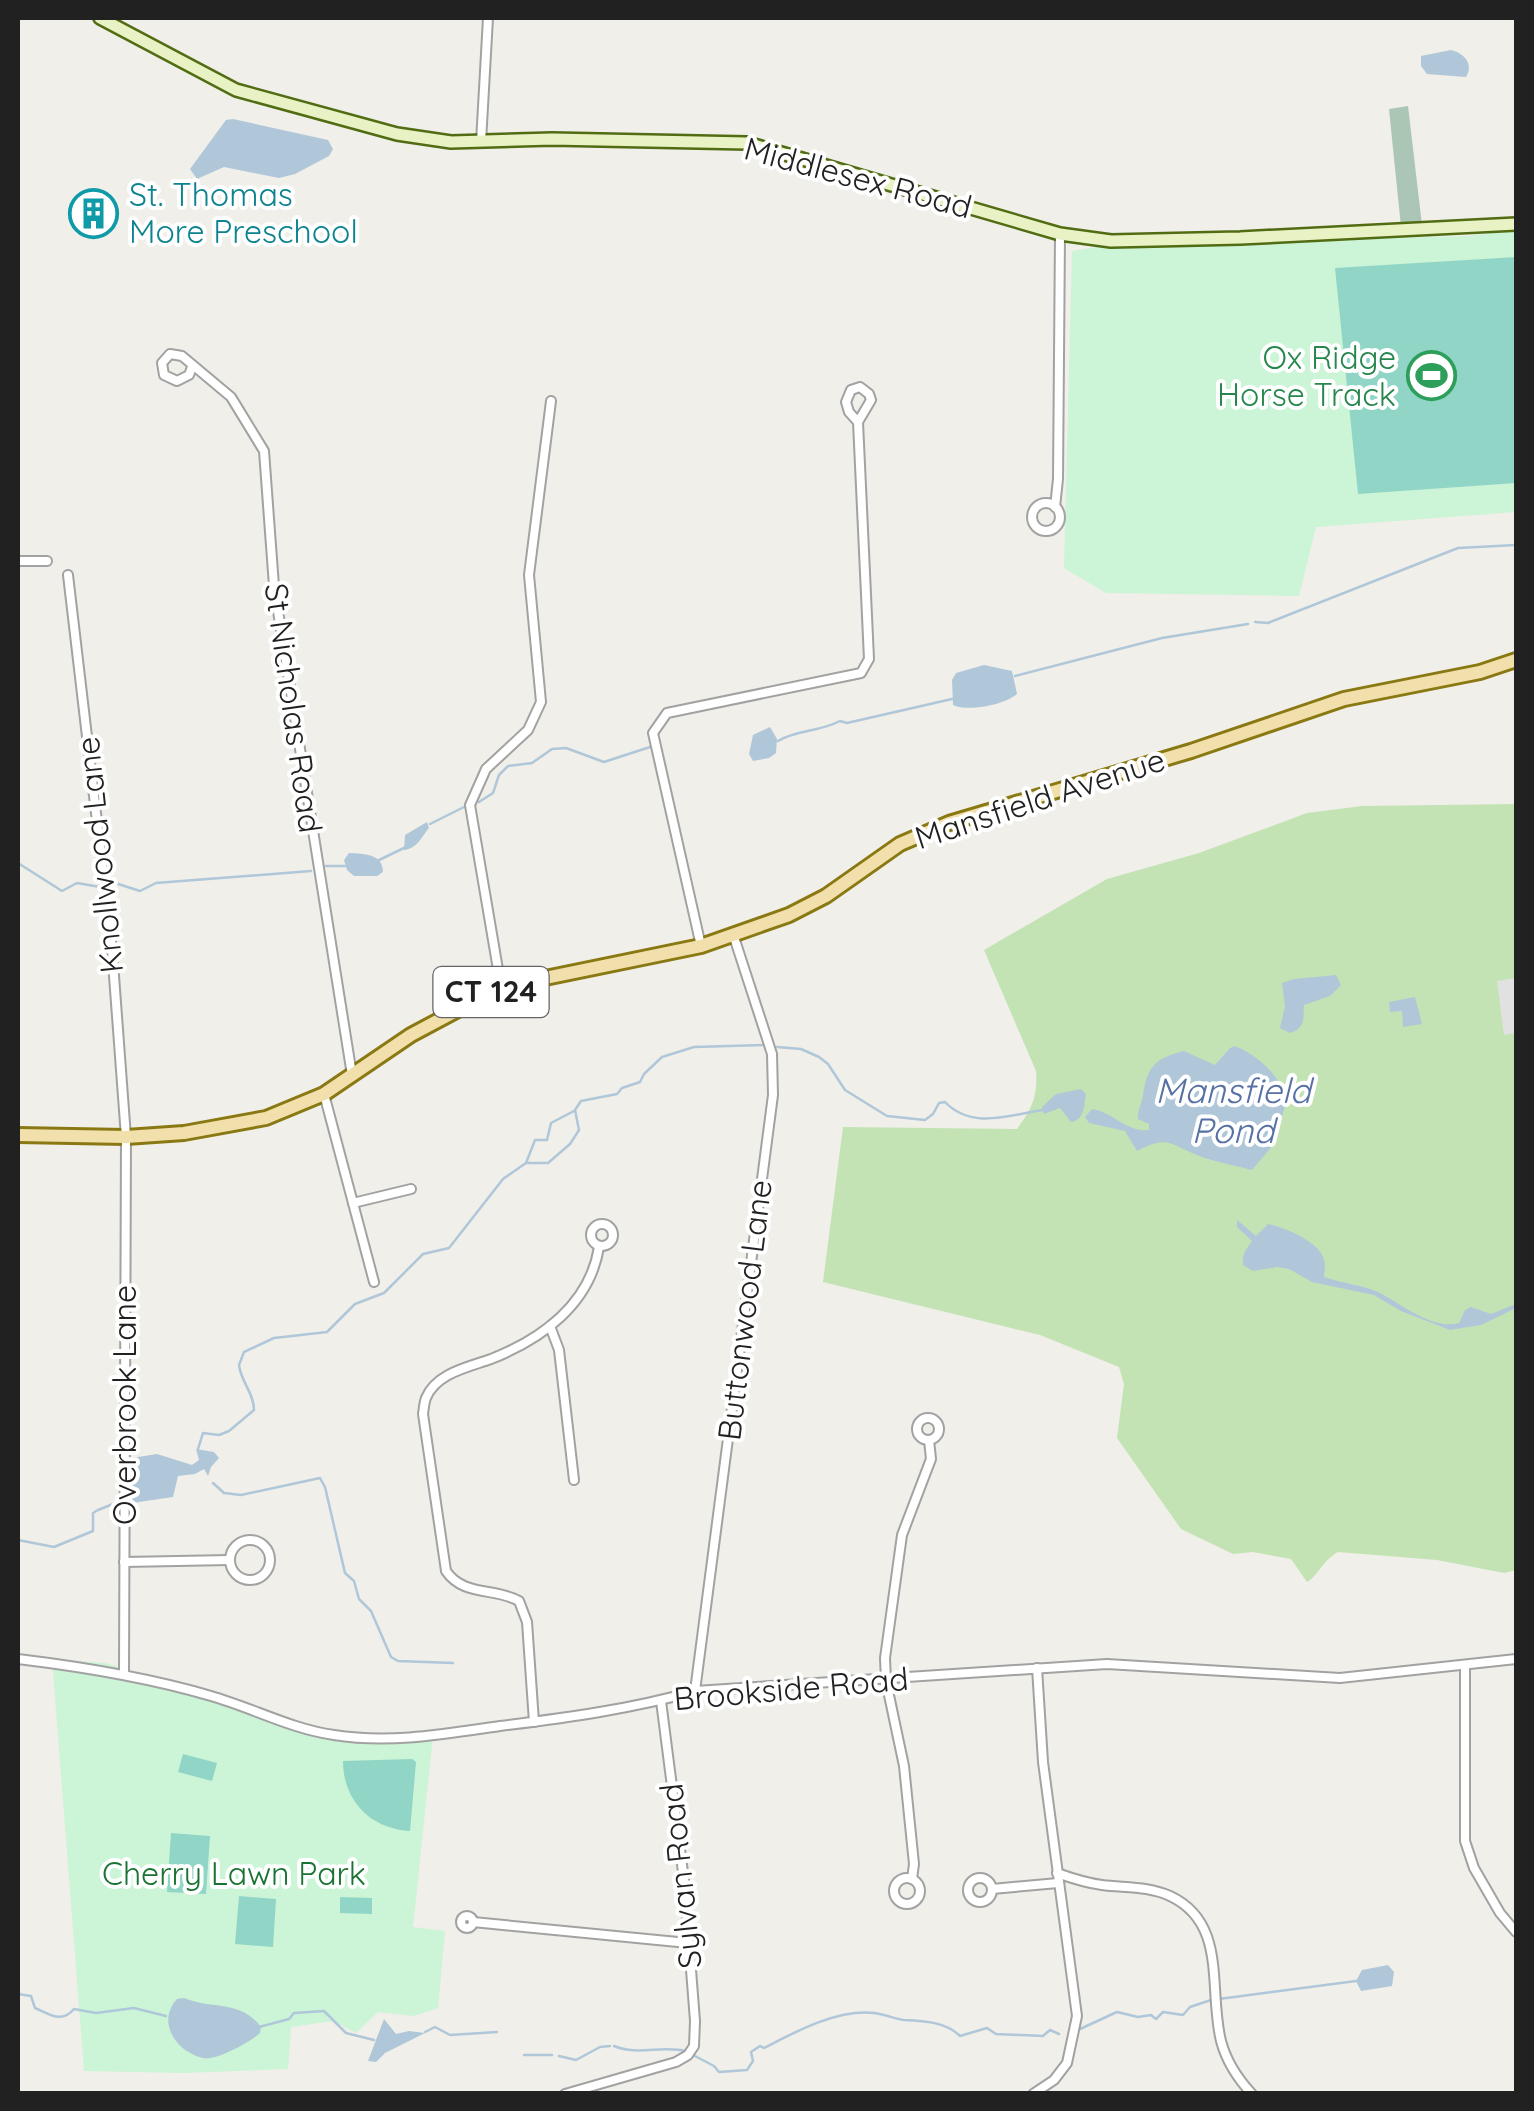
<svg xmlns="http://www.w3.org/2000/svg" width="1534" height="2111" viewBox="0 0 1534 2111" font-family="Quicksand,sans-serif">
	<style>
		.grass { fill: #c3e3b5 }
		.cemetery { fill: #acc6b5 }
		.park { fill: #ccf4d6 }
		.pitch { fill: #91d5c7 }
		.parking { fill: #e1e1e1 }
		.water { fill: #afc7d8 }
		.lines { fill: none; stroke-linecap: round; stroke-linejoin: round }
		.stream { stroke: #afc7d8; stroke-width: 2.5 }
		.minor-casing { stroke: #a2a2a2; stroke-width: 12 }
		.secondary-casing { stroke: #526c13; stroke-width: 16 }
		.primary-casing { stroke: #8a7913; stroke-width: 18 }
		.minor { stroke: #fff; stroke-width: 8 }
		.secondary { stroke: #e8f2c4; stroke-width: 11 }
		.primary { stroke: #f1e0ac; stroke-width: 12 }
		.labels { text-anchor: middle; stroke-width: 8; stroke-linejoin: round; paint-order: stroke }
		.shield { fill: #fff; stroke: #646464; stroke-width: 2.5 }
		.shield-label { font-size: 30px; font-weight: bold; fill: #212121 }
		.street-label { font-size: 32px; fill: #212121; stroke: #fff }
		.culture-label { font-size: 32px; fill: #0d838f; stroke: #fff; text-anchor: start }
		.leisure-label { font-size: 32px; fill: #27864d; stroke: #fff; text-anchor: end }
		.park-label { font-size: 32px; fill: #1a7332; stroke: #fff }
		.water-label { font-size: 35px; font-style: italic; fill: #5871a5; stroke: #fff }
	</style>
	<rect width="100%" height="100%" fill="#f0efe9"/>
	<path class="grass" d="M1516,804V1570L1504,1573L1437,1560L1338,1552C1320,1563 1319,1575 1307,1582L1291,1559L1253,1552L1233,1554L1181,1529L1117,1438L1124,1384L1119,1367L1040,1335L823,1282L843,1127L1017,1129C1032,1109 1038,1096 1036,1071L984,950L1107,879L1199,853L1307,813L1362,806Z"/>
	<path class="cemetery" d="M1408,106L1422,225L1401,227L1389,109Z"/>
	<g class="park">
		<path d="M1516,230V512L1316,527L1299,596L1106,593L1064,568L1072,251L1103,246L1467,236Z"/>
		<path d="M52,1659L105,1663L350,1737L433,1736L413,1927L445,1931L438,2008L414,2016L378,2012L356,2033L334,2021L291,2027L288,2069L185,2073L84,2071Z"/>
	</g>
	<g class="pitch">
		<path d="M1516,257V483L1358,494L1335,268Z"/>
		<path d="M183,1754L217,1763L212,1781L178,1772Z"/>
		<path d="M412,1759L416,1762L410,1831C371,1829 343,1801 343,1761Z"/>
		<path d="M171,1833L210,1836L206,1894L167,1892Z"/>
		<path d="M239,1896L276,1899L273,1947L235,1944Z"/>
		<path d="M340,1897L372,1898V1914L340,1913Z"/>
	</g>
	<path class="parking" d="M1516,978V1018L1508,1020L1516,1019V1033L1504,1035L1497,981Z"/>
	<g class="water">
		<path d="M1451,50C1464,53 1474,64 1466,77L1427,74L1421,66V56Z"/>
		<path d="M233,119L328,140L333,149L329,156L295,174L279,178L224,167L197,179L190,169L226,120Z"/>
		<path d="M984,665L1012,671L1017,694C1004,705 968,712 953,705L952,680L956,673Z"/>
		<path d="M770,727L777,739L776,753L769,758L753,761L749,754L753,735Z"/>
		<path d="M427,822L429,828C422,836 417,849 404,850L405,835Z"/>
		<path d="M349,853C363,854 383,853 383,872L377,876H354L347,870L344,860Z"/>
		<path d="M1336,975L1341,985L1330,996L1304,1005C1303,1018 1306,1028 1290,1033L1280,1028L1285,1006L1282,983L1294,979Z"/>
		<path d="M1415,997L1422,1024L1403,1027L1402,1011L1390,1012L1389,1002Z"/>
		<path d="M1235,1046C1258,1055 1280,1076 1287,1099L1274,1144L1252,1170C1234,1165 1214,1162 1197,1155C1169,1144 1168,1135 1137,1151L1125,1131L1089,1123L1085,1117L1092,1109C1115,1113 1125,1132 1149,1130V1124L1138,1119C1137,1110 1142,1104 1143,1095C1147,1067 1155,1058 1184,1051L1215,1065L1230,1048Z"/>
		<path d="M1081,1089L1086,1094C1084,1105 1085,1120 1071,1122L1060,1108L1044,1114L1042,1107L1056,1094Z"/>
		<path d="M1237,1220L1256,1236L1268,1224C1284,1227 1321,1242 1324,1260C1326,1266 1324,1272 1324,1277C1341,1283 1362,1285 1378,1292C1402,1304 1431,1330 1459,1323L1465,1310L1471,1307L1491,1314L1516,1304V1308L1481,1325L1450,1330L1401,1311L1374,1295L1312,1282L1289,1269L1277,1267L1253,1271L1243,1265C1242,1253 1246,1250 1252,1241L1237,1227Z"/>
		<path d="M196,1449L214,1452L219,1458L211,1467L208,1476L204,1469L195,1474L178,1476L173,1497L132,1503V1458L157,1454L192,1465L199,1460Z"/>
		<path d="M1388,1965L1394,1972L1392,1986L1361,1991L1356,1981L1362,1970Z"/>
		<path d="M184,1998C212,2010 240,1999 261,2027L260,2033C250,2042 216,2061 203,2058C176,2052 156,2022 177,1999Z"/>
		<path d="M384,2019L396,2034L409,2031L425,2033L385,2053L376,2062L368,2061Z"/>
	</g>
	<g class="lines">
		<g class="stream">
			<path d="M1255,622L1268,623L1458,548L1516,545"/>
			<path d="M1015,676L1162,638L1248,624"/>
			<path d="M778,741C796,730 819,732 840,721L847,723L952,699"/>
			<path d="M479,802L493,793L499,775L508,766L532,763L552,749L566,748L604,762L650,747"/>
			<path d="M430,824L464,807"/>
			<path d="M377,861L406,847"/>
			<path d="M18,863L62,891L77,883L100,887"/>
			<path d="M326,866H345"/>
			<path d="M115,883L140,891L156,883L311,871"/>
			<path d="M777,1047L801,1049L819,1057L828,1064L845,1090L887,1116L925,1120L933,1114L939,1103L945,1102C972,1130 1009,1115 1043,1110"/>
			<path d="M526,1163L535,1140H547L551,1123L574,1111"/>
			<path d="M198,1449L203,1433L219,1435L229,1431L254,1410C254,1393 241,1382 239,1365L244,1352L274,1338L327,1332L355,1304L384,1293L423,1254L449,1248L503,1179L526,1163H548L570,1144L579,1130L575,1110L581,1101L617,1094L622,1088L640,1082L644,1074L662,1057L694,1047L764,1045"/>
			<path d="M213,1483L224,1493L241,1495L320,1478L325,1487L345,1573L354,1581L359,1599L371,1611L391,1657L398,1661L453,1663"/>
			<path d="M18,1540L54,1547L93,1531V1513L98,1510L133,1496"/>
			<path d="M18,1994L31,1996L35,2008C50,2014 61,2024 74,2009L96,2013L134,2008L166,2016"/>
			<path d="M1219,1999L1356,1981"/>
			<path d="M259,2027L289,2019L294,2013L324,2011L346,2033L374,2040"/>
			<path d="M1080,2029L1117,2012L1138,2017L1151,2015L1156,2019L1163,2012L1183,2015L1190,2007L1211,2000"/>
			<path d="M425,2032L435,2027L450,2035L497,2032"/>
			<path d="M614,2046C638,2056 661,2045 686,2051"/>
			<path d="M524,2055H552"/>
			<path d="M693,2055L714,2066L719,2072L747,2070L753,2061L751,2052L760,2046L764,2048C795,2032 837,2009 874,2013C885,2014 894,2019 904,2020C925,2021 946,2022 960,2036L987,2028L996,2034L1043,2036L1050,2030L1059,2034"/>
			<path d="M559,2056L576,2060L600,2047L610,2046"/>
		</g>
		<defs>
			<g id="minor">
				<path d="M481,142L488,18"/>
				<path d="M192,367L189,375L177,381L164,375L162,363L170,354L182,356L231,397L264,451L274,586L352,1075"/>
				<circle cx="1046" cy="517" r="14"/>
				<path d="M1055,507L1058,479L1060,234"/>
				<path d="M18,561H47"/>
				<path d="M68,575L112,949L126,1137L124,1673"/>
				<path d="M701,946L653,733L667,713L861,673L869,659L858,422L849,412L846,402L851,390L860,387L869,394L871,400L858,422"/>
				<path d="M501,987L470,805L486,769L528,730L541,702L529,575L551,401"/>
				<path d="M324,1094L374,1282"/>
				<path d="M353,1203L411,1189"/>
				<circle cx="602" cy="1235" r="11"/>
				<path d="M550,1326L559,1350L574,1480"/>
				<circle cx="928" cy="1429" r="11"/>
				<circle cx="250" cy="1560" r="20"/>
				<path d="M124,1562L230,1560"/>
				<path d="M18,1659C84,1667 147,1677 211,1696C253,1708 291,1729 334,1735C390,1744 445,1734 500,1726C565,1718 632,1709 695,1691L1107,1664L1340,1678L1516,1659"/>
				<path d="M1465,1666V1841L1474,1868L1500,1913L1516,1932"/>
				<path d="M695,1691L773,1095L772,1054L733,934"/>
				<path d="M534,1722L527,1622L519,1601C494,1587 464,1597 446,1571L423,1414C424,1408 424,1403 426,1398C436,1373 469,1367 491,1359C542,1339 590,1304 599,1247"/>
				<path d="M1057,1873C1071,1878 1086,1883 1102,1885C1125,1888 1148,1886 1170,1896C1228,1923 1208,1989 1221,2041C1226,2060 1238,2079 1252,2094"/>
				<circle cx="980" cy="1890" r="12"/>
				<circle cx="907" cy="1891" r="13"/>
				<path d="M912,1879L914,1864L904,1766L886,1681L885,1658L902,1535L931,1459L929,1440"/>
				<path d="M992,1889L1058,1883"/>
				<circle cx="467" cy="1922" r="6"/>
				<path d="M473,1922L688,1943"/>
				<path d="M565,2094L676,2062L688,2055L694,2046L695,2021L684,1880L661,1701"/>
				<path d="M1033,2094L1054,2080L1067,2063L1077,2016L1043,1762L1037,1668"/>
			</g>
			<path id="secondary" d="M100,18L236,90L397,134L451,142L552,139L747,143L1060,234L1111,241L1240,238L1516,224"/>
			<path id="primary" d="M18,1135L126,1137L184,1133L266,1118L324,1094L411,1035L501,987L701,946L789,915L826,896L900,844L949,823L1191,751L1344,699L1480,672L1516,660"/>
		</defs>
		<use href="#minor" class="minor-casing"/>
		<use href="#secondary" class="secondary-casing"/>
		<use href="#primary" class="primary-casing"/>
		<use href="#minor" class="minor"/>
		<use href="#secondary" class="secondary"/>
		<use href="#primary" class="primary"/>
	</g>
	<defs>
		<symbol id="building-ring" viewBox="-11 -11 22 22"><circle r="9.5" fill="#fff" stroke="#0f9aa8" stroke-width="1.5"/><path d="M-4-6H4V6H1V3H-1V6H-4ZM-2.5-4.3h1.7v1.8h-1.7ZM.8-4.3h1.7v1.8H.8ZM-2.5-1h1.7V.8h-1.7ZM.8-1h1.7V.8H.8Z" fill="#0f9aa8"/></symbol>
		<symbol id="stadium-ring" viewBox="-11 -11 22 22"><circle r="9.5" fill="#fff" stroke="#2e9e5b" stroke-width="1.5"/><path d="M0-5a6.5 5 0 1 0 0 10a6.5 5 0 1 0 0-10ZM-3.5-1.8h7v3.6h-7Z" fill="#2e9e5b"/></symbol>
	</defs>
	<g fill-rule="evenodd">
		<use href="#building-ring" x="66" y="186" width="55" height="55"/>
		<use href="#stadium-ring" x="1404" y="348" width="55" height="55"/>
	</g>
	<g class="labels">
		<rect class="shield" x="433.5" y="967" width="115" height="50" rx="8"/>
		<g class="shield-label">
			<text x="491" y="1002">CT 124</text>
		</g>
		<g class="street-label">
			<text transform="translate(858 178) rotate(15)" y="11">Middlesex Road</text>
			<text transform="translate(293 708) rotate(82)" y="11">St Nicholas Road</text>
			<text transform="translate(1040 799) rotate(-18)" y="11">Mansfield Avenue</text>
			<text transform="translate(100 855) rotate(-96)" y="11">Knollwood Lane</text>
			<text transform="translate(745 1310) rotate(-83)" y="11">Buttonwood Lane</text>
			<text transform="translate(125 1405) rotate(-90)" y="11">Overbrook Lane</text>
			<text transform="translate(791 1689) rotate(-5)" y="11">Brookside Road</text>
			<text transform="translate(681 1876) rotate(-96)" y="11">Sylvan Road</text>
		</g>
		<g class="culture-label">
			<text x="129" y="206">St. Thomas<tspan x="129" dy="37">More Preschool</tspan></text>
		</g>
		<g class="leisure-label">
			<text x="1396" y="369">Ox Ridge<tspan x="1396" dy="37">Horse Track</tspan></text>
		</g>
		<g class="park-label">
			<text x="234" y="1885">Cherry Lawn Park</text>
		</g>
		<g class="water-label">
			<text x="1233" y="1103">Mansfield<tspan x="1233" dy="40">Pond</tspan></text>
		</g>
	</g>
	<rect width="1534" height="2111" fill="none" stroke="#212121" stroke-width="40"/>
</svg>
